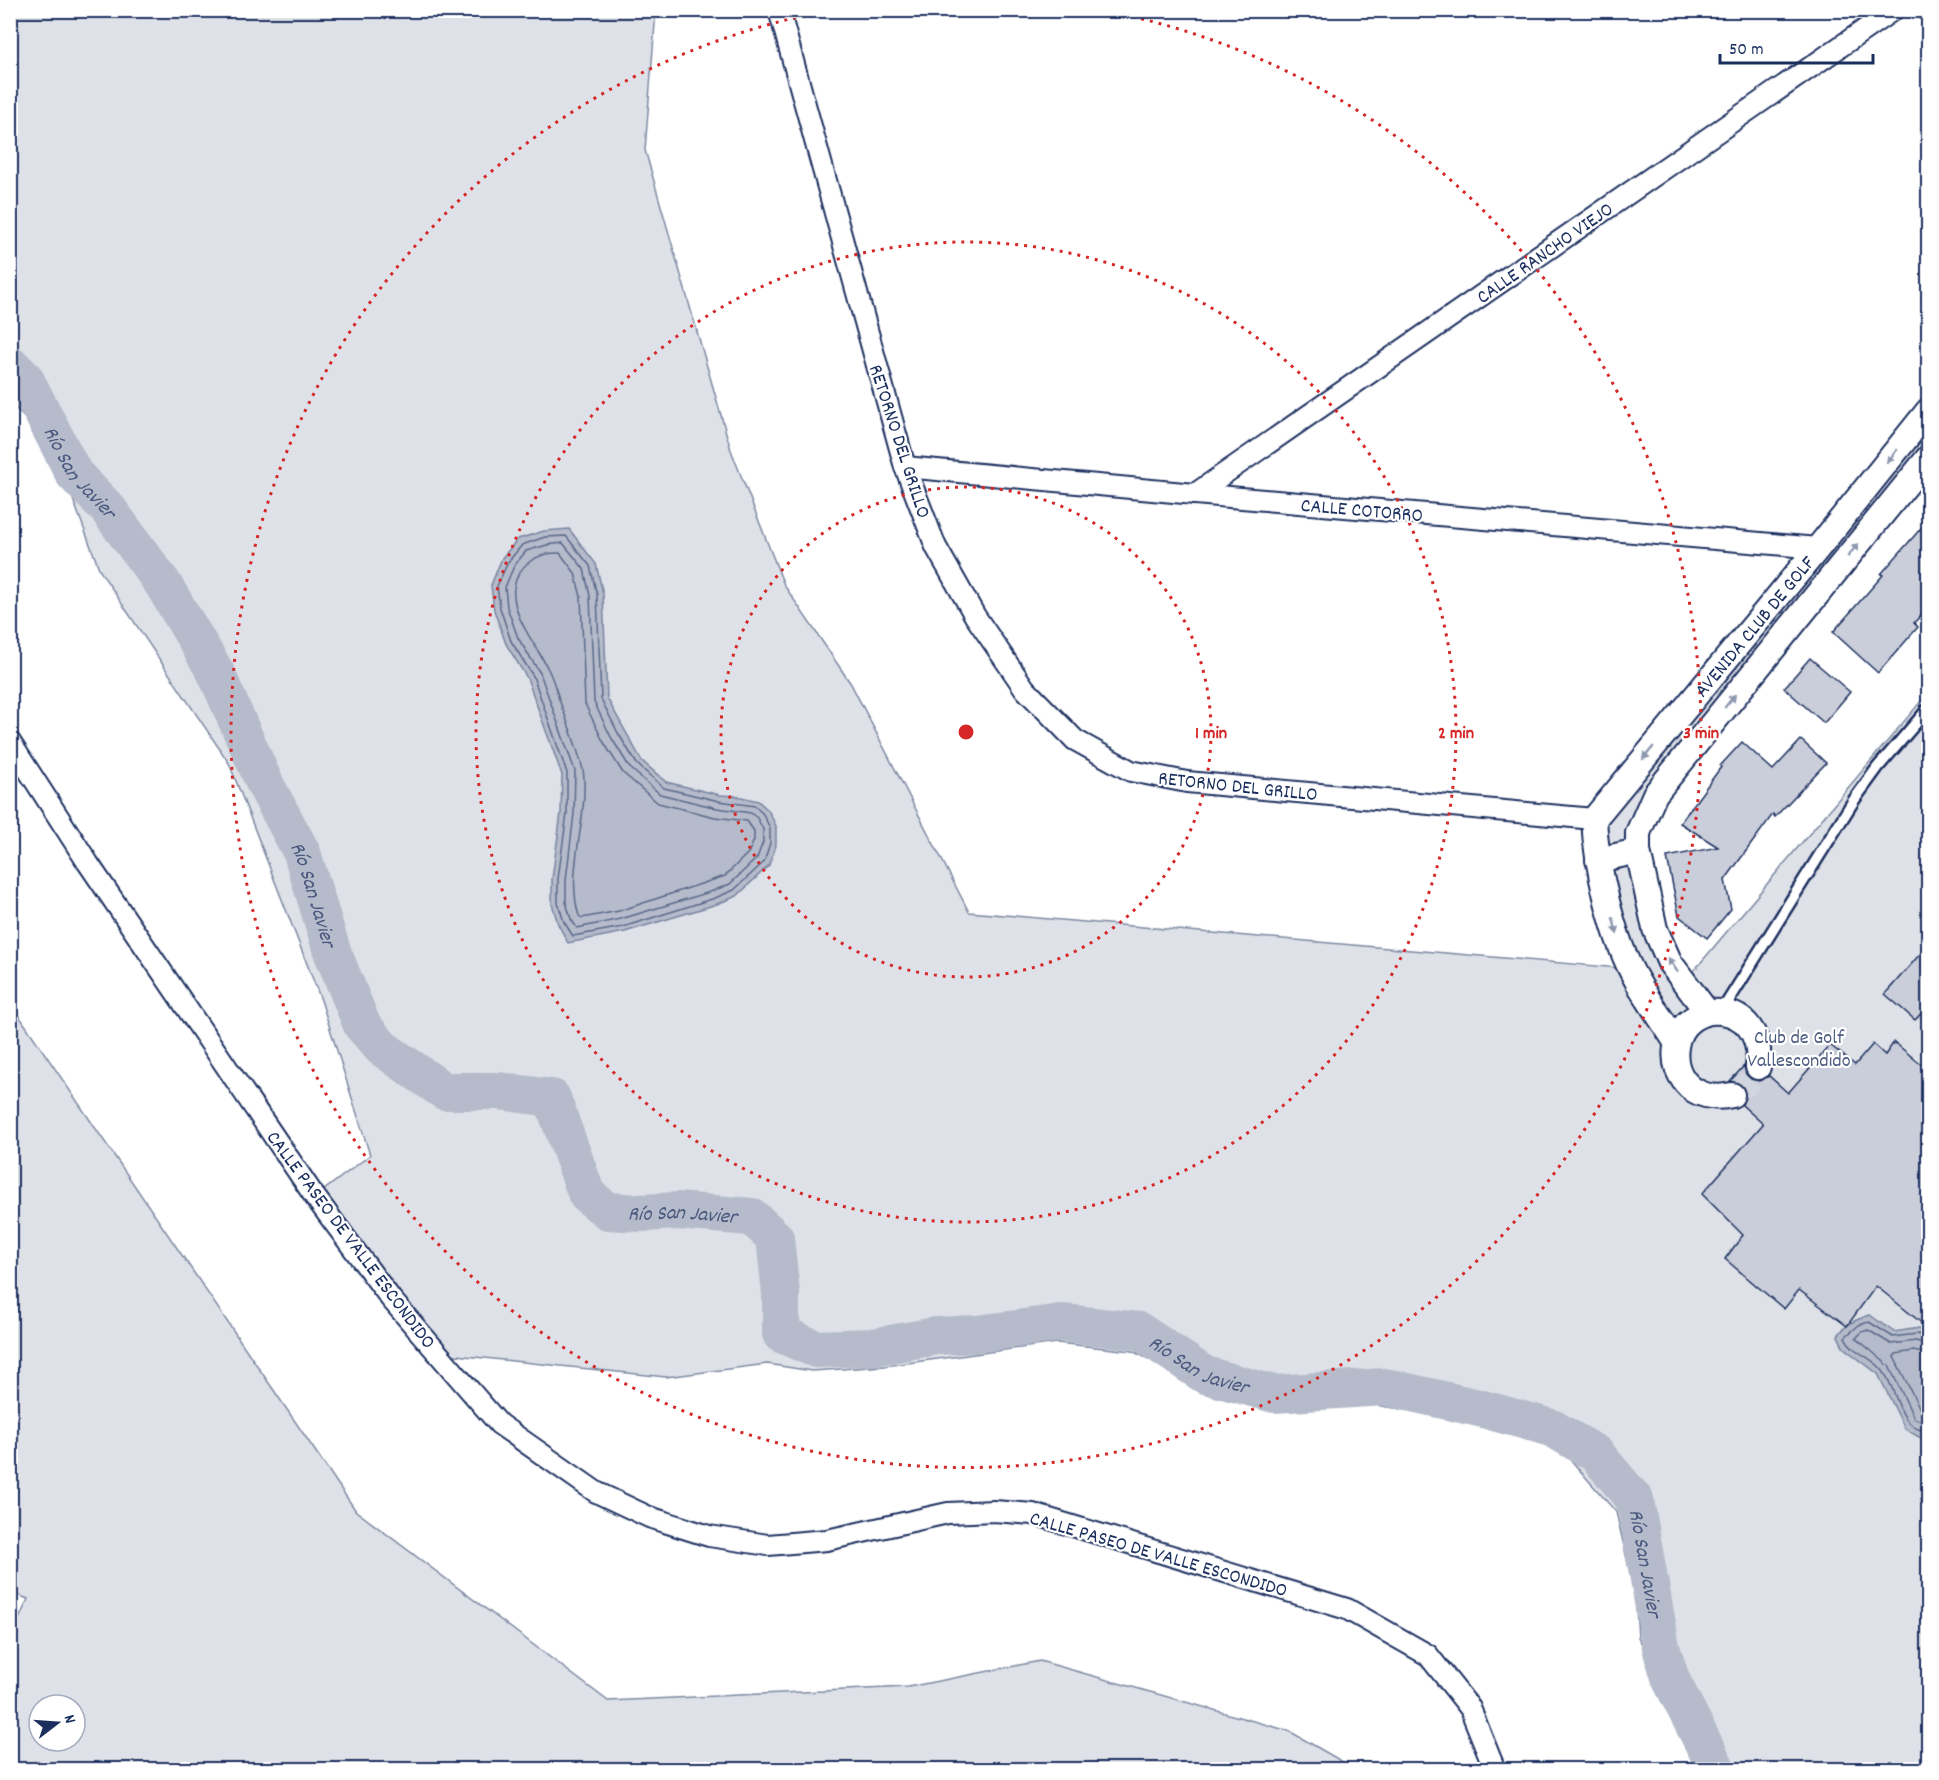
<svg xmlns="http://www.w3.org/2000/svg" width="1939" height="1780" viewBox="0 0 1939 1780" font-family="Dekko,sans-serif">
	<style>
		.green { fill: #dee1e7; stroke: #7c88a2; stroke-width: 1.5; fill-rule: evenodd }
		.water { fill: #b5bbca; stroke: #77839f; stroke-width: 1.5 }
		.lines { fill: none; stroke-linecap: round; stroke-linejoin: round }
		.shore { stroke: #596789; stroke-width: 1.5 }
		.river { stroke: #b5bbca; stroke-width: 38 }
		.building { fill: #caceda; stroke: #1b2f5e; stroke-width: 1.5 }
		.tertiary-tunnel { stroke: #d1d5df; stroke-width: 24; stroke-dasharray: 24 12; stroke-linecap: butt }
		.service-casing { stroke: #1b2f5e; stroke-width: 15 }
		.minor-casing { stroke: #1b2f5e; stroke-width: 24 }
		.tertiary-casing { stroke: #1b2f5e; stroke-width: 28 }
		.service { stroke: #fff; stroke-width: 10 }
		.minor { stroke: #fff; stroke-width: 20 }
		.tertiary { stroke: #fff; stroke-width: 24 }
		.oneway { fill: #8d97ae }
		.ring { fill: none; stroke: #d62828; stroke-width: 3; stroke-dasharray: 3 6 }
		.labels { text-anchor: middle; stroke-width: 4.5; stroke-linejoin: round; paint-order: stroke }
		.street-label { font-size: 20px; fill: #1b2f5e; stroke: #fff }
		.park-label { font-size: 20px; fill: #4c5c80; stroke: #fff }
		.water-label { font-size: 21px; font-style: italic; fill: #49597e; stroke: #fff }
		.centre { fill: #d62828; stroke: #fff; stroke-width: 3 }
		.ring-label { font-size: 18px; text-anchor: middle; font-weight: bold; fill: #d62828; stroke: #fff; stroke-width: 4.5; stroke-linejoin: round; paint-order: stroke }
	</style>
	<rect width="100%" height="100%" fill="#fff"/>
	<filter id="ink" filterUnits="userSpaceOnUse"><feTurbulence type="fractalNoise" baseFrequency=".0167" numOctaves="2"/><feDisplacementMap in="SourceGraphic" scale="12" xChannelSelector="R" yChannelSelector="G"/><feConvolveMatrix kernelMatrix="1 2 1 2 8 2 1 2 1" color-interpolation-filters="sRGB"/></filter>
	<g filter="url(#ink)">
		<g class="green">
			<path d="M10,11H656L645,150L731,450L784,585L851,684L969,912L1631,969L1594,819L1928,411V458L1638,833L1655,929L1692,973L1928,693V1769H1701L1670,1697L1638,1637L1635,1594L1616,1512L1562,1450L1460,1418L1374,1405L1297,1409L1244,1403L1191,1380L1132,1351L1057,1343L885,1366L812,1371L767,1364L666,1377L437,1353L315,1197L370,1155L321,1000L229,763L100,571L63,473L29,423L11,403Z"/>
			<path d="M11,1004L356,1511L608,1701L908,1687L1040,1661L1289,1731L1355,1769H11V1637L28,1599L10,1592ZM39,1705H75V1741H39Z"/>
		</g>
		<g class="water">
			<path d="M569,529L596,564L603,594L607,698L642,761L666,782L720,795L737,796L758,801L768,810L776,826V844L769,865L737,896L717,904L625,932L568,943L558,924L552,904V879L561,813L562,775L527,678L506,644L494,610L491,585L502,558L518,539L544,531Z"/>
			<path d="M1870,1315L1894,1332L1919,1328L1928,1332V1438L1919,1437L1905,1429L1878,1374L1844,1348L1838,1336C1845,1324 1857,1319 1870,1315Z"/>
		</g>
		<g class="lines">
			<g class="shore">
				<path d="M566,536L590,566L597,595L601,699L618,733L637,764L664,788L719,801L755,806L763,814L770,828V843L764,862L734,890L715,898L623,927L573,936L564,922L558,903V879L567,813V773L533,676L511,641L500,608L497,586L508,562L522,545L545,537Z"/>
				<path d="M563,543L584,569L590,596L594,702L611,737L630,768L660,794L717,808L751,813L757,818L763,829V842L757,858L730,884L713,891L621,919L577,928L571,919L566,902V880L574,814L575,771L540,673L518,638L507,607L505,587L514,566L526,551L547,545Z"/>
				<path d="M560,553L575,573L581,597L585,704L603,741L623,773L658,803L715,817L747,821L754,831V840L749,852L725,876L619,911L582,918L579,916C567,877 583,833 584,794C584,785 585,775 582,766C576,744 568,723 560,702C556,690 553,678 547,667C536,645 511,615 514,588C517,565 538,552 560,553Z"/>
				<path d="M1928,1337L1917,1334L1893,1337L1869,1322L1859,1325L1845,1337C1852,1353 1873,1357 1883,1371C1899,1392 1897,1428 1928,1432"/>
				<path d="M1928,1345L1916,1341L1891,1344L1868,1330L1862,1332L1856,1338L1889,1366L1914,1418L1928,1424"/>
				<path d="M1928,1354L1913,1351L1896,1354L1894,1357L1921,1411L1928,1415"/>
			</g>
			<path class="river" id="s1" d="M10,364L25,379L74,474L108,509L163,584L216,673L265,784L302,853L332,951L362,1025L382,1048L444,1091H499L552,1098L587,1195L608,1211L642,1213L677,1211L752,1217L775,1238L781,1293V1334L816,1349L873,1347L936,1336L977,1334L1063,1323L1139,1331L1205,1375L1274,1394L1385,1387L1479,1408L1552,1428L1596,1454L1635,1500L1661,1647L1671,1680L1717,1770"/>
		</g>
		<g class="building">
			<path d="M1929,519V606L1914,623L1918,627L1878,673L1833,632L1883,575L1881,574Z"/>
			<path d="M1810,658L1850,692L1824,723L1784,688Z"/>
			<path d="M1801,740L1826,763L1775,817L1773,814L1725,880L1731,909L1707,938L1679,916L1667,857L1718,847L1680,823L1721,767L1720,766L1742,742L1773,770Z"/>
			<path d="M1929,944V1005L1915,1020L1885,994Z"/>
			<path d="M1894,1042L1929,1071V1329L1876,1286L1847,1326L1799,1290L1784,1309L1725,1259L1743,1235L1702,1194L1763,1124L1742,1105L1746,1093L1743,1086L1737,1082L1730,1081L1744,1066L1746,1074L1751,1079L1759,1081L1769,1076L1788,1093L1830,1045L1855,1065L1873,1044L1885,1055Z"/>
		</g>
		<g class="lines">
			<path class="tertiary-tunnel" d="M1732,1095C1745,1088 1752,1080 1758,1067"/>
			<defs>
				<path id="service" d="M1722,1011L1854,800L1878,767L1928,709"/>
				<g id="minor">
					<path d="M779,10L905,467L936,547L975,616L1025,689L1075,740L1131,771L1187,782L1594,819"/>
					<path d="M1928,10V11"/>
					<path d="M905,467L1195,494L1818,548"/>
					<path d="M1195,494L1893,10"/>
					<path d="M10,742L88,863L315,1197L391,1299L499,1424L596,1492L649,1517L709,1536L768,1545L827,1540L948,1513L994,1511L1033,1514L1347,1609L1428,1655L1470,1708L1495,1770"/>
				</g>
				<g id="tertiary">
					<path d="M1598,860L1638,851"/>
					<path d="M1707,1012L1670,963L1655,929L1638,851V833L1655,794L1928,458"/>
					<path id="s2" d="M1676,1042C1663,1021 1648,1001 1636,979C1613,940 1596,865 1594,819L1818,548L1928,411"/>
					<path d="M1732,1095C1715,1099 1696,1096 1685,1082C1677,1072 1674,1060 1676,1047C1681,997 1766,997 1758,1067"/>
				</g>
			</defs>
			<use href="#service" class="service-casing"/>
			<use href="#minor" class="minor-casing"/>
			<use href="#tertiary" class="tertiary-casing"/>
			<use href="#service" class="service"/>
			<use href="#minor" class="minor"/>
			<use href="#tertiary" class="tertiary"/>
		</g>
		<defs><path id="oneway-solid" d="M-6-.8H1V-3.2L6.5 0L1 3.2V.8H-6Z" transform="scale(1.5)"/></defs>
		<g class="oneway">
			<use href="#oneway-solid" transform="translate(1892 456) rotate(129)"/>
			<use href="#oneway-solid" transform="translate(1853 550) rotate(-51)"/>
			<use href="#oneway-solid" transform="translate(1730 701) rotate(-51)"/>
			<use href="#oneway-solid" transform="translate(1648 753) rotate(130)"/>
			<use href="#oneway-solid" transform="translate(1615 926) rotate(75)"/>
			<use href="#oneway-solid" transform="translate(1673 965) rotate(-123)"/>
		</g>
	</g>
	<g class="ring">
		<circle cx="966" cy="732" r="245"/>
		<circle cx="966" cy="732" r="490"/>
		<path d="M1106 11A735 735 0 1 1 826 11"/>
	</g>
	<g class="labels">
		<g class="street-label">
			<text transform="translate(1544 252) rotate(-35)" y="7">CALLE RANCHO VIEJO</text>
			<text transform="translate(901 441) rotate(72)" y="7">RETORNO DEL GRILLO</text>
			<text transform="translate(1362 509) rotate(5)" y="7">CALLE COTORRO</text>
			<text dy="7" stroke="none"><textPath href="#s2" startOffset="492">AVENIDA CLUB DE GOLF</textPath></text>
			<text transform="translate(1238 785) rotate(6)" y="7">RETORNO DEL GRILLO</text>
			<text transform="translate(352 1239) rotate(53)" y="7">CALLE PASEO DE VALLE ESCONDIDO</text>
			<text transform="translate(1159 1553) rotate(16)" y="7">CALLE PASEO DE VALLE ESCONDIDO</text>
		</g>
		<g class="park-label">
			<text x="1799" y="1043">Club de Golf<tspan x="1799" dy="23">Vallescondido</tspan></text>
		</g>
		<g class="water-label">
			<text dy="7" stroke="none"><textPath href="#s1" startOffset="130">Río San Javier</textPath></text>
			<text dy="7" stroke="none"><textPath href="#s1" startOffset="616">Río San Javier</textPath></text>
			<text dy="7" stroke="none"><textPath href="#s1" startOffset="1174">Río San Javier</textPath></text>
			<text dy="7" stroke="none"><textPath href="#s1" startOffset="1804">Río San Javier</textPath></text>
			<text dy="7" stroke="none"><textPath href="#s1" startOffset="2344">Río San Javier</textPath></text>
		</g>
	</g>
	<circle cx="966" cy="732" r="9" class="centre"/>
	<g class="ring-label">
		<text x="1211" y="738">1 min</text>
		<text x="1456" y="738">2 min</text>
		<text x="1701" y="738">3 min</text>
	</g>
	<rect width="1939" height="1780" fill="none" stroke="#fff" stroke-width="36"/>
	<rect x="18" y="18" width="1903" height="1744" fill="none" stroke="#1b2f5e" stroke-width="2" filter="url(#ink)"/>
	<g transform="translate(57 1723) rotate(73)"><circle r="28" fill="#ffffff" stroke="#a4acbf" stroke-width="1.5"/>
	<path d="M0-4.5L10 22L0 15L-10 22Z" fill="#1b2f5e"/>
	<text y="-9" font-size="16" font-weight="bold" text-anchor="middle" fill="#1b2f5e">N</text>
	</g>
	<path d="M1720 54v9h153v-9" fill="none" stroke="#1b2f5e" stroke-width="3"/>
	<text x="1729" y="54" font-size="18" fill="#1b2f5e" stroke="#ffffff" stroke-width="4.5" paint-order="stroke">50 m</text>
</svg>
